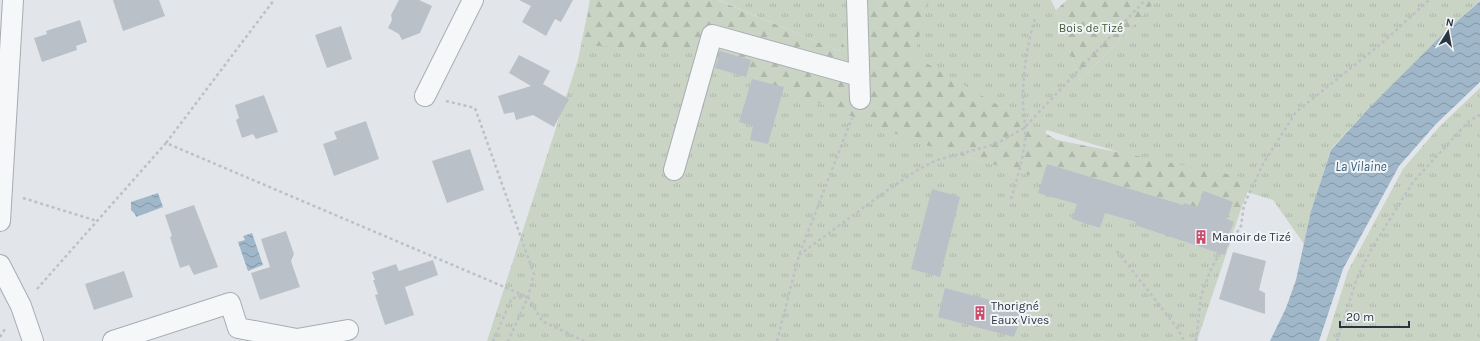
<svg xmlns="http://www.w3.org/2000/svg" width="1480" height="341" viewBox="0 0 1480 341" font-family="Karla,sans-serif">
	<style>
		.grass { fill: url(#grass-tufts); fill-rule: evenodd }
		.forest { fill: url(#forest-firs) }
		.water { fill: url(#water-waves) }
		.building { fill: #bac0c7 }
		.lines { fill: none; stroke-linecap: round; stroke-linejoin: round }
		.street-casing { stroke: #a7adb4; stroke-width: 22 }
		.path { stroke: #bcc1c6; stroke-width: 2.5; stroke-dasharray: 3 3; stroke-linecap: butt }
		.street { stroke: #f5f7f9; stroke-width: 20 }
		.labels { text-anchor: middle; stroke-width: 4; stroke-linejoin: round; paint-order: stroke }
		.park-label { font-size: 12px; fill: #435e38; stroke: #f2f5f8 }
		.poi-label { font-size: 12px; fill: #2b3542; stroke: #f2f5f8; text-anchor: start }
		.water-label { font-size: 13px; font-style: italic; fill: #355875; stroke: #f2f5f8 }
	</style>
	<defs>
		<pattern id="grass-tufts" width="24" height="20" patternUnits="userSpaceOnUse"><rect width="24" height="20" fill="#c9d4c4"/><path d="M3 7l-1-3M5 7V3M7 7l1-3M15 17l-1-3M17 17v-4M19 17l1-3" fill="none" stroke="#adb7aa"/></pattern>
		<pattern id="forest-firs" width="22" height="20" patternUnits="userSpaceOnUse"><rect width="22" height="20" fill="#c9d4c4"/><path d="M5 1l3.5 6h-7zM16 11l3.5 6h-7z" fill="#adb7aa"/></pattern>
		<pattern id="water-waves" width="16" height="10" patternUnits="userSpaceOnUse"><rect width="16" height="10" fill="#9fb7c9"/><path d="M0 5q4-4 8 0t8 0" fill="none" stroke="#8296a5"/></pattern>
	</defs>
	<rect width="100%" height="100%" fill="#e2e6ea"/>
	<g class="grass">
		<path d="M590,0H681L844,66L919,0H1051L1056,10L1080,81L1157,0H1480L1369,108L1331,149L1311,211L1304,244L1273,200L1247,192L1197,341H487L578,60ZM1047,130L1247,192L1233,232L943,150L1035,154Z"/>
		<path d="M719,0H861L839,51Z"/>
		<path d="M1480,88V341H1326L1348,271L1403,169L1440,126Z"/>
	</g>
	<g class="forest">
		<path d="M590,0H718L839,51L861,0H929L914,56L1057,140L1252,179L1232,233L919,143L690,52L583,45Z"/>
		<path d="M1067,0H1157L1080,81L1056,10Z"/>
	</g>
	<g class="water">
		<path d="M1480,1V82L1436,124L1399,166L1343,269L1319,341H1270L1286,308L1296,280L1311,211L1331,150L1369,108L1443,34Z"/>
		<path d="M158,193L163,207L136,217L135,214L131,210V202Z"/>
		<path d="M252,233L263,265L248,271L238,242L245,240L243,236Z"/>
	</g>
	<g class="building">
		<path d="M113,0H159L165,16L123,31Z"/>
		<path d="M399,0H419L432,6L420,33L402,40L399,34L388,28L392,20L391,15Z"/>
		<path d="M519,0H573L561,22L555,19L546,36L522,22L531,6Z"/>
		<path d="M80,20L87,42L76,46L77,50L42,62L34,38L47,34L46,31Z"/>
		<path d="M341,26L352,59L327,68L315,35Z"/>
		<path d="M720,51L751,60L746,77L715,68Z"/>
		<path d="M519,55L550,71L543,84L569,99L554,127L533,115L516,120L514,112L504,114L498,96L531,86L509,73Z"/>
		<path d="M752,79L784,87L768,144L750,140L753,126L739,122Z"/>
		<path d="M264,95L278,132L256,139L253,134L242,138L236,120L239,118L235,105Z"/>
		<path d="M366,121L379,159L334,176L323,144L337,139L334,132Z"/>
		<path d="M470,149L484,190L447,203L432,161Z"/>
		<path d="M1047,164L1183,205L1184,203L1197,207L1204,191L1233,202L1227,219L1234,222L1229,234L1230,235L1225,255L1135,225L1136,222L1105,213L1100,228L1072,219L1077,204L1038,193Z"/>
		<path d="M932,189L960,197L940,277L911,269Z"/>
		<path d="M194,205L218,267L194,275L189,265L180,268L170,237L172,236L165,215Z"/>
		<path d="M286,231L294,254L291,261L300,287L260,300L251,273L270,267L261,239Z"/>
		<path d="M1233,252L1266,261L1259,290L1265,293V314L1219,299Z"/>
		<path d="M433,260L438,275L405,287L414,315L385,325L375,295L378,294L373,280H375L372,272L396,264L399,271Z"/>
		<path d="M124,271L133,297L94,310L85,284Z"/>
		<path d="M945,288L1024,309L1014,337L938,317Z"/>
	</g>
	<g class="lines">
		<defs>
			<g id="street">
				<path d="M857,0L860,99"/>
				<path d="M425,96L473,0"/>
				<path d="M674,170L712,35L859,76"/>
				<path d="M0,221L13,0"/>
				<path d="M0,265L21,306L33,341"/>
				<path d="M113,341L230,303L238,328L297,339L348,330"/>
			</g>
		</defs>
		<use href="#street" class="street-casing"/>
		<g class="path">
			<path d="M446,101L475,108L534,274L528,297L508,341"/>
			<path d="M166,143L274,0"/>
			<path d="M23,198L97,221"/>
			<path d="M1011,199C1017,179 1023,160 1025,139C1026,126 1023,113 1023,100C1023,71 1027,45 1035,18"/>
			<path d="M1229,240H1232L1241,226L1244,205L1263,164L1296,112L1382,43L1429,0"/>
			<path d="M1117,251L1178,329L1184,341"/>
			<path d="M799,255L889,189L919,169L937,160L996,144L1024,128L1145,0"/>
			<path d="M37,289L166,143L528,297L542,321L584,341"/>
			<path d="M0,337L5,329"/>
			<path d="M493,341L512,298L528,297"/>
			<path d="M777,341L799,255L852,118"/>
			<path d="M1196,341L1201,296L1211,269L1220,253"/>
			<path d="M1337,341L1357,278L1372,248L1413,182L1469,121L1480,115"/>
		</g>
		<use href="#street" class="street"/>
	</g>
	<defs>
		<symbol id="building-bare" viewBox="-9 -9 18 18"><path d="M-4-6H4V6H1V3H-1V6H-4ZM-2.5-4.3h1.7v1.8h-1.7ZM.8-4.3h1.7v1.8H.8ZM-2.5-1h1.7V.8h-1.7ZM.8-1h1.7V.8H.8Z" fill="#cb4b6a" stroke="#f2f5f8" stroke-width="2.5" paint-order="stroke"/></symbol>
	</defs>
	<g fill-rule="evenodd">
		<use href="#building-bare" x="1191" y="227" width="20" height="20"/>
		<use href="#building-bare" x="970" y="303" width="20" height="20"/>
	</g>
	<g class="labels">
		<g class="park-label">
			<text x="1091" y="32">Bois de Tizé</text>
		</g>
		<g class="poi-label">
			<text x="1212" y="241">Manoir de Tizé</text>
			<text x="991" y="310">Thorigné<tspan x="991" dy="14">Eaux Vives</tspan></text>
		</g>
		<g class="water-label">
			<text x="1361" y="171">La Vilaine</text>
		</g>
	</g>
	<g transform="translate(1448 32) rotate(11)" stroke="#f2f5f8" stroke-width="3" paint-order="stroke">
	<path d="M0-3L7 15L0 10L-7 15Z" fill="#2b3542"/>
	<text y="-6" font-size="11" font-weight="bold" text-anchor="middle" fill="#2b3542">N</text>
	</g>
	<path d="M1340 321v6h69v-6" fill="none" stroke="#2b3542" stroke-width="2"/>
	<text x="1346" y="321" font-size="12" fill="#2b3542" stroke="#f2f5f8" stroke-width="3" paint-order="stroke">20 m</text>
</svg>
